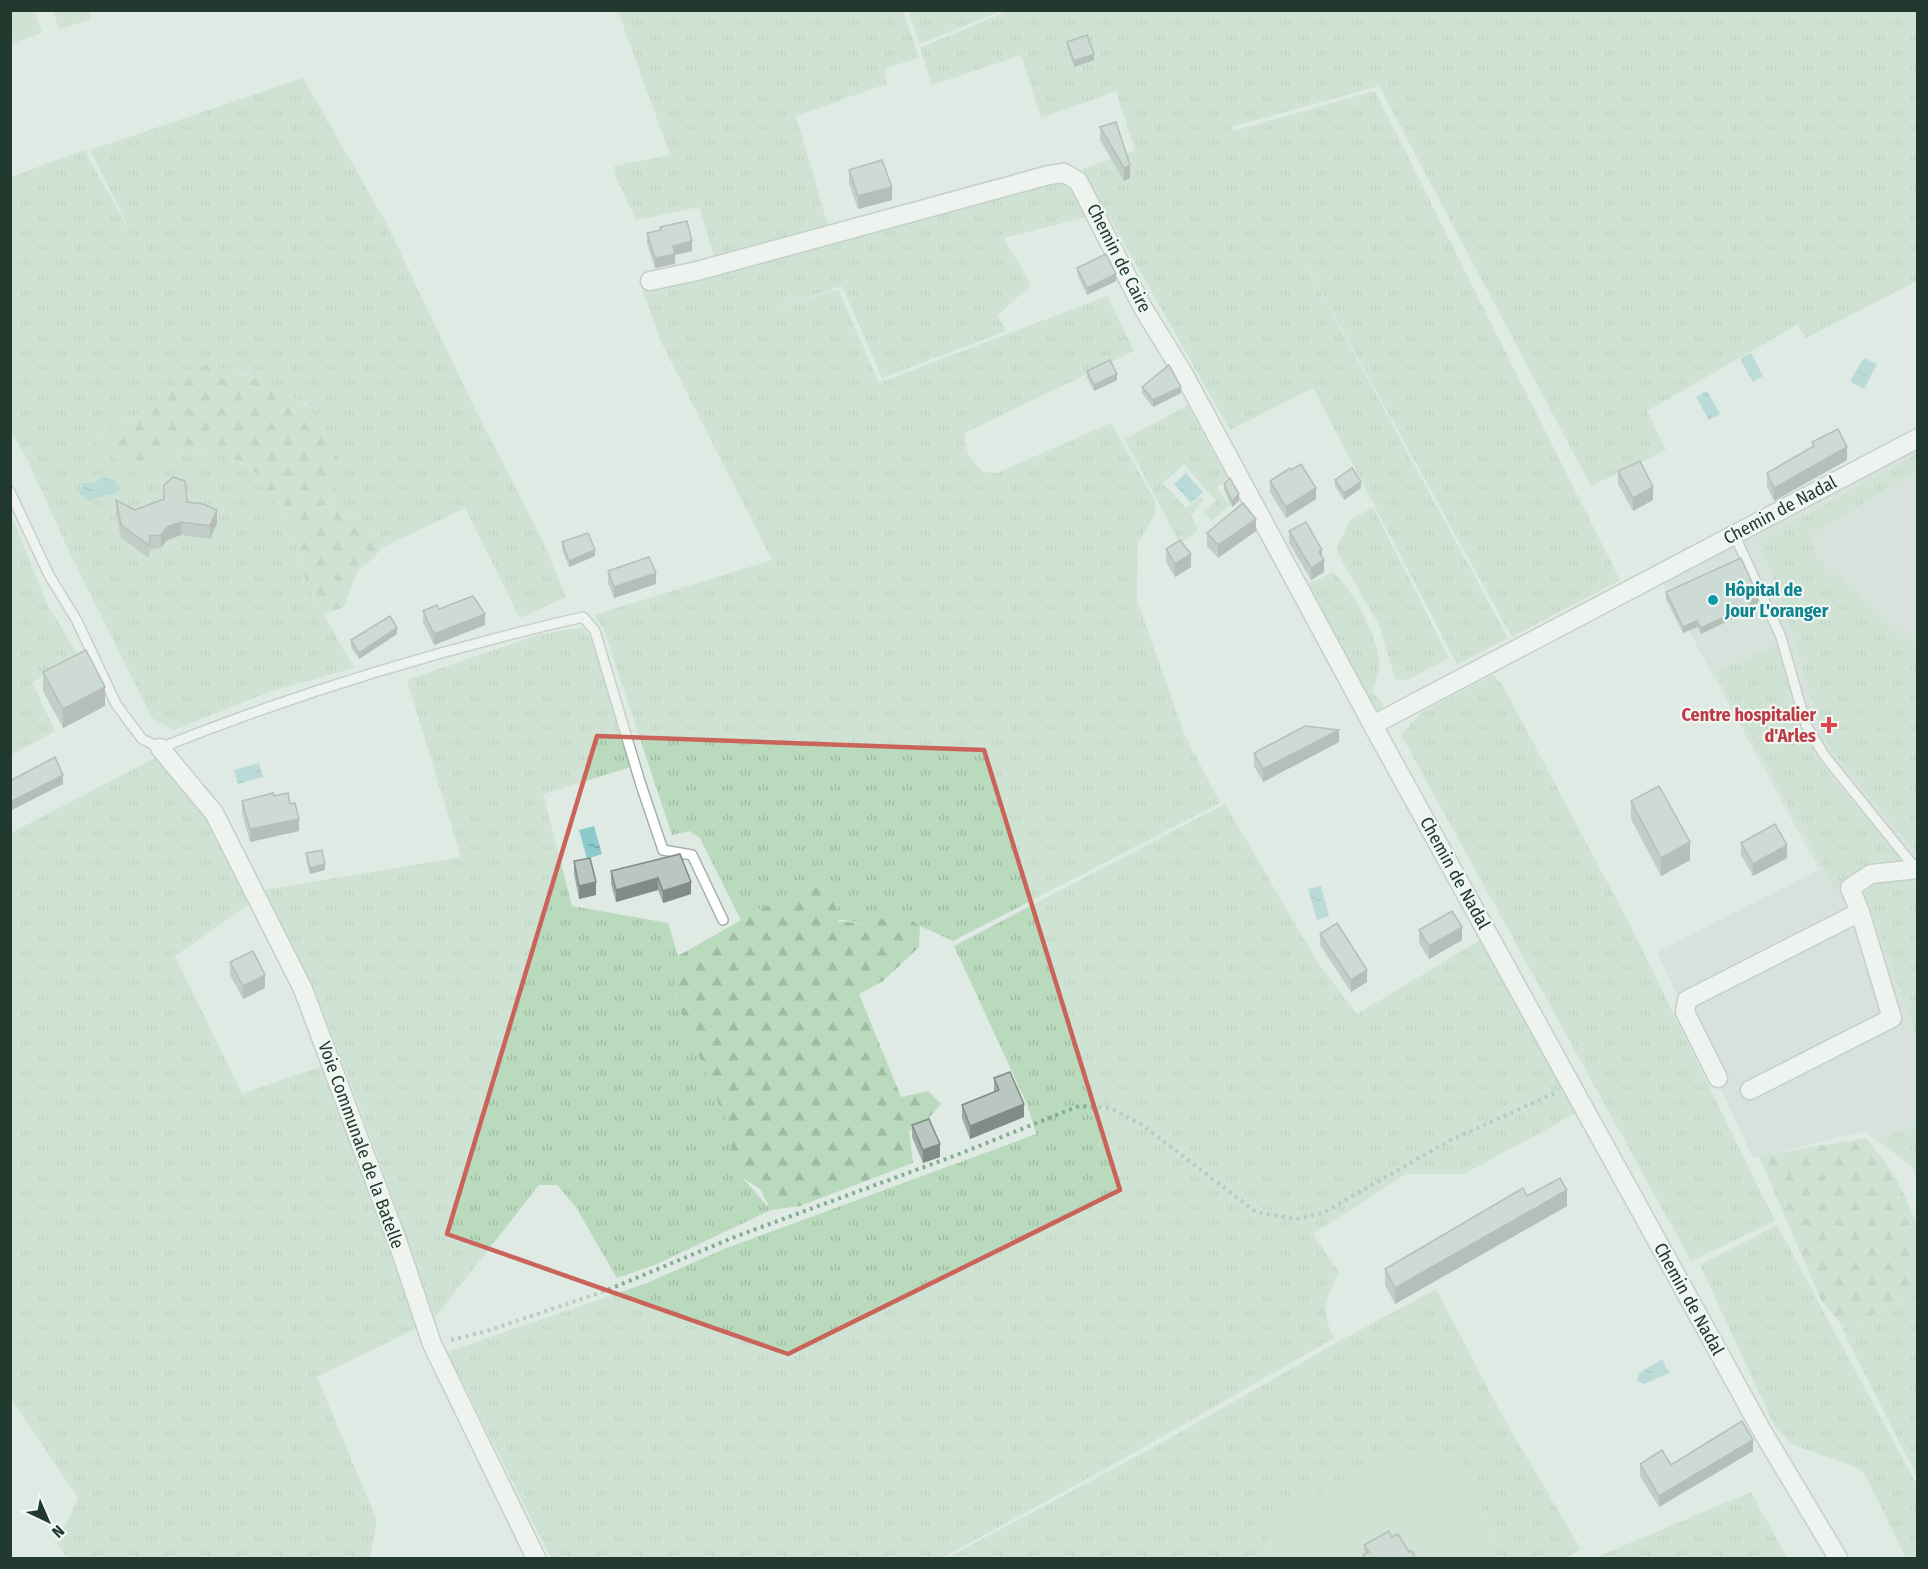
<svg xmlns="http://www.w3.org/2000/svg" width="1928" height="1569" viewBox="0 0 1928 1569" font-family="'Fira Sans Condensed',sans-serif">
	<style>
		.built { fill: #cfdad3 }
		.grass { fill: url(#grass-tufts) }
		.forest { fill: url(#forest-firs) }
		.green { fill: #badabe }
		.water { fill: url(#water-ripples) }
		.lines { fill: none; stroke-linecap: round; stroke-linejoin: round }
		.service-casing { stroke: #a3b1aa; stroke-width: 12 }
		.minor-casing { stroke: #a3b1aa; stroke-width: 21 }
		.path { stroke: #83ab98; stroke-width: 4; stroke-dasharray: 3 4.5; stroke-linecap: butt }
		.service { stroke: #fff; stroke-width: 9 }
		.minor { stroke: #fff; stroke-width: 18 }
		.wall { fill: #9faba5 }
		.shaded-wall { fill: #828b86 }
		.building { fill: #b9c7c0; stroke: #828b86; stroke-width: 1.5 }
		.marked { fill: none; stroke: #ca645a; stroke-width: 4.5; stroke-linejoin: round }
		.culture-dot { fill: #0f9aa8; stroke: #f0f7f3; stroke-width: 2 }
		.health-dot { fill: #e0444e; stroke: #f0f7f3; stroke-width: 2 }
		.labels { text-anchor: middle; stroke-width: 4.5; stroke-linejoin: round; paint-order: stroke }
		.street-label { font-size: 18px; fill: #22392f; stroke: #f0f7f3 }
		.culture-label { font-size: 18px; font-weight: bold; fill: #0d838f; stroke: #f0f7f3; text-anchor: start }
		.health-label { font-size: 18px; font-weight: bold; fill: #be3a42; stroke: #f0f7f3; text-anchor: end }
	</style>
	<defs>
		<pattern id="grass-tufts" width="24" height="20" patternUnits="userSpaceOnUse" patternTransform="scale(1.5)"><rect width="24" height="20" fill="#badabe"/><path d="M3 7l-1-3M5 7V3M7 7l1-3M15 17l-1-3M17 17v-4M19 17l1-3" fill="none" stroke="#a0bca4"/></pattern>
		<pattern id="forest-firs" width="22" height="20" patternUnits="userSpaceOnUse" patternTransform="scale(1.5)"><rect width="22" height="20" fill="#badabe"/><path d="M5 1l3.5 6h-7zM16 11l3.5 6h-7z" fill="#a0bca4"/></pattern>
		<pattern id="water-ripples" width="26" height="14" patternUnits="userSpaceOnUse" patternTransform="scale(1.5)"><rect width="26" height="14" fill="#8ccbcb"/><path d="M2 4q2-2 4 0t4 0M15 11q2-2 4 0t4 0" fill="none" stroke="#72a6a5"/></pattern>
	</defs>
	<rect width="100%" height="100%" fill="#e0eae4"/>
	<path class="built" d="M1917,444V1180L1911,1165L1864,1131L1753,1158L1657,952L1819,870L1661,580Z"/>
	<g class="grass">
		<path d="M908,10H1001V11L920,44Z"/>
		<path d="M1010,10L1917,11V281L1806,338L1797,325L1647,411L1666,450L1591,486L1379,86L1231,127L1233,131L1375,91L1620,580L1512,637L1291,237L1508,638L1457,664L1313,388L1230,430L1082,169L1135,151L1116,91L1041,118L1021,55L932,85L920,48Z"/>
		<path d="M618,11H903L919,58L885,68L886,84L796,116L828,225L715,259L699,207L636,220L616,177L614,166L670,155Z"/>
		<path d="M303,78L387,224L472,403L542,539L566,597L520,618L465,508L381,548L369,523L346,516L329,507L335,485L307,404L247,374L205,366L146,410L90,439L138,474L170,453L207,449L250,466L289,524L309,589L354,668L269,692L174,730L152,718L69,551L27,459L11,432V177L84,150L133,236L90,150Z"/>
		<path d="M1060,179C1072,189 1088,200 1085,217L1004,238L1031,285L998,315L1006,331L882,378L842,286L758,314L838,289L879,383L1107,296L1134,351L965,433C963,450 972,461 983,472L997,473L1111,423L1155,501V514L1138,543L1137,600L1184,733L1220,803L953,941L920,926L899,912L868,924L762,908L741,920L700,838L689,831L672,835L604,630L594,615L772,560L663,346L642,290L686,280Z"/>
		<path d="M1188,405L1227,478L1217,488L1230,505L1212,521L1203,513L1216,501L1184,464L1163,483L1186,508L1200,497L1204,500L1191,515L1198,531L1180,544L1125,439Z"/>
		<path d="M1917,454V471L1812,534L1816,558L1917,646V853L1832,751L1821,731L1794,637L1759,541Z"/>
		<path d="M1373,507L1449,658L1407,680L1395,679L1379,625L1337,552V547L1350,520Z"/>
		<path d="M10,512L46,602L80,658L32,682L55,731L11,755Z"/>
		<path d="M1333,572C1352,588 1377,636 1379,660C1380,671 1375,682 1372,692L1383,704V711L1373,718L1304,586Z"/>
		<path d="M582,627L594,642L631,767L543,794L572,906L668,923L678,956L675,970L677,1003L730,1131L732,1155L740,1175L771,1210L657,1264L617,1278L575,1206L557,1185H539L433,1320C396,1205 356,1091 309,980C296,949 278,920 263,890L461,857L407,680L538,635Z"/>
		<path d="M1779,644C1785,675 1790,708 1805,737C1828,781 1871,822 1903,860L1869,862L1835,889L1716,673Z"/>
		<path d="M1493,675L1502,684L1631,927L1775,1221L1691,1261L1401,735L1422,712Z"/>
		<path d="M155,758C197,781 233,861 248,905L175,956L242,1094L325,1065L356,1140L417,1328L317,1377L377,1521L370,1558H67L57,1543L78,1498L11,1399V833Z"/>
		<path d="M1225,804L1318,963L1357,1014L1482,939L1580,1111L1464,1174H1406L1313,1234L1339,1272C1325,1300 1320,1309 1334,1338L1116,1463L942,1558H551L447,1352L647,1283L724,1249L1036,1134L1027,1104L954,946Z"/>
		<path d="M1894,878L1911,880L1917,886V1036L1865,893L1881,881Z"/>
		<path d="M1917,1125V1165L1915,1168L1876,1140Z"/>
		<path d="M1777,1225L1917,1485V1558H1906L1864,1473L1855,1467L1794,1445L1775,1427L1700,1265Z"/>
		<path d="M1436,1289L1505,1421L1581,1549L1566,1558H1498L1471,1469L1266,1540L1275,1558H947L1165,1441L1338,1342Z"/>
		<path d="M1917,1295V1477L1842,1329Z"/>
		<path d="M1751,1492L1787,1558H1601L1599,1556Z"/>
	</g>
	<g class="forest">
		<path d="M205,365C256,375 313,391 332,444C334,449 338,456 338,461C339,476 332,493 329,507L346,516L369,523L381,548L374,558L358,570L344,607L324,614L309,589L289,524L250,466L206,449L170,453L138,475L90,439L146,410Z"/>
		<path d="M823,882L839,902L838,921L868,924L899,912L920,926L919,947L883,981L859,994L901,1097L928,1091L941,1104L925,1122L909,1131L913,1163L800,1206L771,1210L760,1189L740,1176L732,1155L730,1131L677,1003L675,970L678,956L762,908Z"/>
		<path d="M1866,1138L1894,1174L1917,1223V1295L1844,1328L1821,1300L1759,1156Z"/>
	</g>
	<g class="green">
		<path d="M10,11H35L42,33L13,43Z"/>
		<path d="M53,11H89L91,19L59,30Z"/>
		<path d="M1892,700L1898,722L1867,731L1861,709Z"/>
		<path d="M1437,1445L1471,1469L1498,1558H1275L1266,1540L1289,1509L1392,1457Z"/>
	</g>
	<g class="water">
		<path d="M1751,353L1763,376L1753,382L1740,359Z"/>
		<path d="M1864,358L1877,364L1864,389L1852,383L1851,379Z"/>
		<path d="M1707,391L1720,414L1709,420L1696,397Z"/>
		<path d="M1186,473L1203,492L1191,503L1174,484Z"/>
		<path d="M103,477L116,481L119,490L114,495L108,494L89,501L80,494L83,483H95Z"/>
		<path d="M259,763L263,777L238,784L234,770Z"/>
		<path d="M594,826L602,854L587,859L579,830Z"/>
		<path d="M1321,886L1329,916L1317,920L1308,889Z"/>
		<path d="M1663,1359L1666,1369L1671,1372L1644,1384L1637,1381L1639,1373Z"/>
	</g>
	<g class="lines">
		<defs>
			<g id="service">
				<path d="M10,492L49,575L77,621L116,704L142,739L160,748C297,693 439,650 583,617L595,631L641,785L663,850L692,855L723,920"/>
				<path d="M1734,534L1781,637L1806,725L1824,755L1916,869"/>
			</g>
			<g id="minor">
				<path d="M650,281L697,271L1049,175L1064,173L1078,181L1143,308L1183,373L1376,731L1762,1431L1838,1558"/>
				<path d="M1373,725L1918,438"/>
				<path d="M160,748L214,813L303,989L399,1246L432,1344L536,1558"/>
				<path d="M1718,1078L1685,1012L1687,1000L1860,912L1850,888L1871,874L1917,869"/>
				<path d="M1750,1090L1892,1018L1860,912"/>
			</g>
		</defs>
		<use href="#service" class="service-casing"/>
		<use href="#minor" class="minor-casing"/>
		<path class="path" d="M451,1340L487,1331L605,1291L737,1236L954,1156L1079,1106L1111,1108L1142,1125L1256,1212L1296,1219L1323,1213L1449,1141L1557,1092"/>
		<use href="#service" class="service"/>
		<use href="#minor" class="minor"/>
	</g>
	<g class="wall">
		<path d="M1067,42L1094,60L1074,67L1067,48Z"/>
		<path d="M1100,127L1130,178L1124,181L1100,140Z"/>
		<path d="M849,170L892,200L858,209L849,183Z"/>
		<path d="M660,227L692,251L675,255V264L655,268L647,243V233L660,230Z"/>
		<path d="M1077,268L1116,281L1087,295L1077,274Z"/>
		<path d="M1087,371L1117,380L1094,391L1087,377Z"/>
		<path d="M1142,387L1181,393L1153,407L1142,393Z"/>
		<path d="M1812,442L1847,460L1774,501L1767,486V473L1812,447Z"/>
		<path d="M1618,471L1653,500L1633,511L1618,484Z"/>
		<path d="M1335,480L1361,488L1344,500L1335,486Z"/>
		<path d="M1270,481L1316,499L1286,518L1270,492Z"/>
		<path d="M1224,484L1239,501L1232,507L1224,490Z"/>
		<path d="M116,500L135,510L187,502L217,523L210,539L181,535L167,540L161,548L150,549L149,558L121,538L116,513Z"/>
		<path d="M1256,531L1218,558L1207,546V533Z"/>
		<path d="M1289,531L1322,557L1324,572L1311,580L1289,543Z"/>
		<path d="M562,542L595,556L569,567L562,549Z"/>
		<path d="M1166,549L1191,567L1175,577L1166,562Z"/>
		<path d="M608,571L656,584L614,598L608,583Z"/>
		<path d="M1666,592L1758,603L1751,606V610L1701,634L1697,627L1683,633L1666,599Z"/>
		<path d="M439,609L485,625L434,645L423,622V611Z"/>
		<path d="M397,634L359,659L351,647V640Z"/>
		<path d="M43,672L105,706L63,728L43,691Z"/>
		<path d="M1339,742L1263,782L1254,766V753Z"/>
		<path d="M274,796L290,804L299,831L250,842L242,813V801Z"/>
		<path d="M1631,801L1690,860L1661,876L1631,819Z"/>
		<path d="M1741,843L1787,858L1753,876L1741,855Z"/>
		<path d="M306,853L325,870L310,874L306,860Z"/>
		<path d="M680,854L691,894L663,903L658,890L616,902L611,884V871Z"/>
		<path d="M574,861L596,895L579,899L574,874Z"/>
		<path d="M1419,930L1462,940L1429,959L1419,943Z"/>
		<path d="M1320,934L1367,982L1351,992L1320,945Z"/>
		<path d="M230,962L265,988L243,999L230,975Z"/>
		<path d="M994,1078L1024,1117L970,1139L962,1118V1105L994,1092Z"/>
		<path d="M912,1125L940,1157L923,1163L912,1137Z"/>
		<path d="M1527,1196L1567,1206L1395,1304L1385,1285V1269Z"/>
		<path d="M1753,1451L1659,1507L1640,1476V1464L1671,1465Z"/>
		<path d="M1392,1537L1415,1558H1363V1555L1364,1554V1545Z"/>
	</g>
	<g class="shaded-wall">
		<path d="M1094,54V60L1074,67V61Z"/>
		<path d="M1130,165V178L1124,181V168Z"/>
		<path d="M892,187V200L858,209V196Z"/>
		<path d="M692,241V251L675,255V264L655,268V258L673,246Z"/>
		<path d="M1116,274V281L1087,295V288Z"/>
		<path d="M1117,374V380L1094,391V385Z"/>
		<path d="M1181,387V393L1153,407V400Z"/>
		<path d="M1847,447V460L1774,501V488Z"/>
		<path d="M1361,482V488L1344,500V493Z"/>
		<path d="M1653,487V500L1633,511V498Z"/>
		<path d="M1316,488V499L1286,518V507Z"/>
		<path d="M1239,494V501L1232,507V501Z"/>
		<path d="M217,510V523L210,539V526Z"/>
		<path d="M1256,519V531L1218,558V545Z"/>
		<path d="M181,522V535L167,540L161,548V535L167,527Z"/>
		<path d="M595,550V556L569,567V561Z"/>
		<path d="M1322,550V562L1324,560V572L1311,580V568L1319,552Z"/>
		<path d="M1191,554V567L1175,577V564Z"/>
		<path d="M656,573V584L614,598V587Z"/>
		<path d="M1758,596V603L1751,606V610L1701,634V628Z"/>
		<path d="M485,614V625L434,645V634Z"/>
		<path d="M1697,621V627L1683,633V627Z"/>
		<path d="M397,628V634L359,659V653Z"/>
		<path d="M105,687V706L63,728V709Z"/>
		<path d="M1339,730V742L1263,782V769Z"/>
		<path d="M63,775V784L10,811V802Z"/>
		<path d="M299,819V831L250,842V829Z"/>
		<path d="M1690,842V860L1661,876V858Z"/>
		<path d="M1787,845V858L1753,876V864Z"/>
		<path d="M325,864V870L310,874V868Z"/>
		<path d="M658,878V890L616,902V890Z"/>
		<path d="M596,882V895L579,899V886Z"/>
		<path d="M691,882V894L663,903V891Z"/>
		<path d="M1462,927V940L1429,959V946Z"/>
		<path d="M1367,970V982L1351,992V980Z"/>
		<path d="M265,975V988L243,999V986Z"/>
		<path d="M1024,1104V1117L970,1139V1126Z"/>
		<path d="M940,1144V1157L923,1163V1150Z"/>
		<path d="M1567,1190V1206L1395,1304V1288Z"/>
		<path d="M1753,1440V1451L1659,1507V1496Z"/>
	</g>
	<g class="building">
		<path d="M1087,35L1094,54L1074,61L1067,42Z"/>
		<path d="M1116,122L1130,165L1124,168L1100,127Z"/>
		<path d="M882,160L892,187L858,196L849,170Z"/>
		<path d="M687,221L692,241L673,246L675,254L655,258L647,233L661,230L660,227Z"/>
		<path d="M1106,254L1116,274L1087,288L1077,268Z"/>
		<path d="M1110,360L1117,374L1094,385L1087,371Z"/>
		<path d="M1169,365L1181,387L1153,400L1142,387Z"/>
		<path d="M1838,429L1847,447L1774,488L1767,473L1814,446L1812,442Z"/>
		<path d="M1640,461L1653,487L1633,498L1618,471Z"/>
		<path d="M1301,464L1316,488L1286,507L1270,481L1290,468L1291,470Z"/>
		<path d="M1352,468L1361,482L1344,493L1335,480Z"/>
		<path d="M173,477L185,481L187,502L203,504L217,510L210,526L181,522L167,527L161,535L150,536L149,545L121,525L116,500L135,510L164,499V485Z"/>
		<path d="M1230,478L1239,494L1232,501L1224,484Z"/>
		<path d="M1243,503L1256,519L1218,545L1207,533Z"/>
		<path d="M1306,522L1322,550L1319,552L1324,560L1311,568L1289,531Z"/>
		<path d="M588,533L595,550L569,561L562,542Z"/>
		<path d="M1180,540L1191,554L1175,564L1166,549Z"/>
		<path d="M649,557L656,573L614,587L608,571Z"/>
		<path d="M1741,558L1758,596L1751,600V604L1701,628L1697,621L1683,627L1666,592Z"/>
		<path d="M473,596L485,614L434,634L423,611L437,605L439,609Z"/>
		<path d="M390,616L397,628L359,653L351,640Z"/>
		<path d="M86,650L105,687L63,709L43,672Z"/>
		<path d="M1305,726L1339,730L1263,769L1254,753Z"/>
		<path d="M55,757L63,775L10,802V781Z"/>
		<path d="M1659,786L1690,842L1661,858L1631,801Z"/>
		<path d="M273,793L274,796L288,793L290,804L295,803L299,819L250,829L242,801Z"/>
		<path d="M1775,824L1787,845L1753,864L1741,843Z"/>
		<path d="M322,850L325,864L310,868L306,853Z"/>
		<path d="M680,854L691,882L663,891L658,878L616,890L611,871Z"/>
		<path d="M590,858L596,882L579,886L574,861Z"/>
		<path d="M1452,911L1462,927L1429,946L1419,930Z"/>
		<path d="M1337,923L1367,970L1351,980L1320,934Z"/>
		<path d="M253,951L265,975L243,986L230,962Z"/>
		<path d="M1010,1072L1024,1104L970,1126L962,1105L999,1090L994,1078Z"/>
		<path d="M929,1119L940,1144L923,1150L912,1125Z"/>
		<path d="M1560,1178L1567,1190L1395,1288L1385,1269L1523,1188L1527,1196Z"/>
		<path d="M1742,1421L1753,1440L1659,1496L1640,1464L1662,1450L1671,1465Z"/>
		<path d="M1389,1531L1392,1537L1398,1534L1409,1552L1412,1551L1415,1558H1365L1363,1555L1369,1552L1364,1545Z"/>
	</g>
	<path d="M0 0H1928V1569H0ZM597,736L984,750L1120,1190L788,1354L447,1234Z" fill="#e0eae4" fill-opacity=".55" fill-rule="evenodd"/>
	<path class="marked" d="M597,736L984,750L1120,1190L788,1354L447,1234Z"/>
	<circle class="culture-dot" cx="1713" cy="600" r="6"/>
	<path class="health-dot" d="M1826 716h6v6h6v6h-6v6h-6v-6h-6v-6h6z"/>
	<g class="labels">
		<g class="street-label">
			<text transform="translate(1119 258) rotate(63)" y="6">Chemin de Caire</text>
			<text transform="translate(1780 510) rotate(-28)" y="6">Chemin de Nadal</text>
			<text transform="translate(1455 873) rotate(61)" y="6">Chemin de Nadal</text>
			<text transform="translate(361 1145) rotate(70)" y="6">Voie Communale de la Batelle</text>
			<text transform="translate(1689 1299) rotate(61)" y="6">Chemin de Nadal</text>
		</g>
		<g class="culture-label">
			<text x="1725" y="596">Hôpital de<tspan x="1725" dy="21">Jour L'oranger</tspan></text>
		</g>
		<g class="health-label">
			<text x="1816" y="721">Centre hospitalier<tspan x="1816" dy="21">d'Arles</tspan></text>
		</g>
	</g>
	<rect width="1928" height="1569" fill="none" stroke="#22392f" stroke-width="24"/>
	<g transform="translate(48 1521) rotate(136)" stroke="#f0f7f3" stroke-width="4.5" paint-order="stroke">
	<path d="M0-4.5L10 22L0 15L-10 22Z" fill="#22392f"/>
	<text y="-9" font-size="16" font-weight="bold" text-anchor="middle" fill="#22392f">N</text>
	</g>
</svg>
